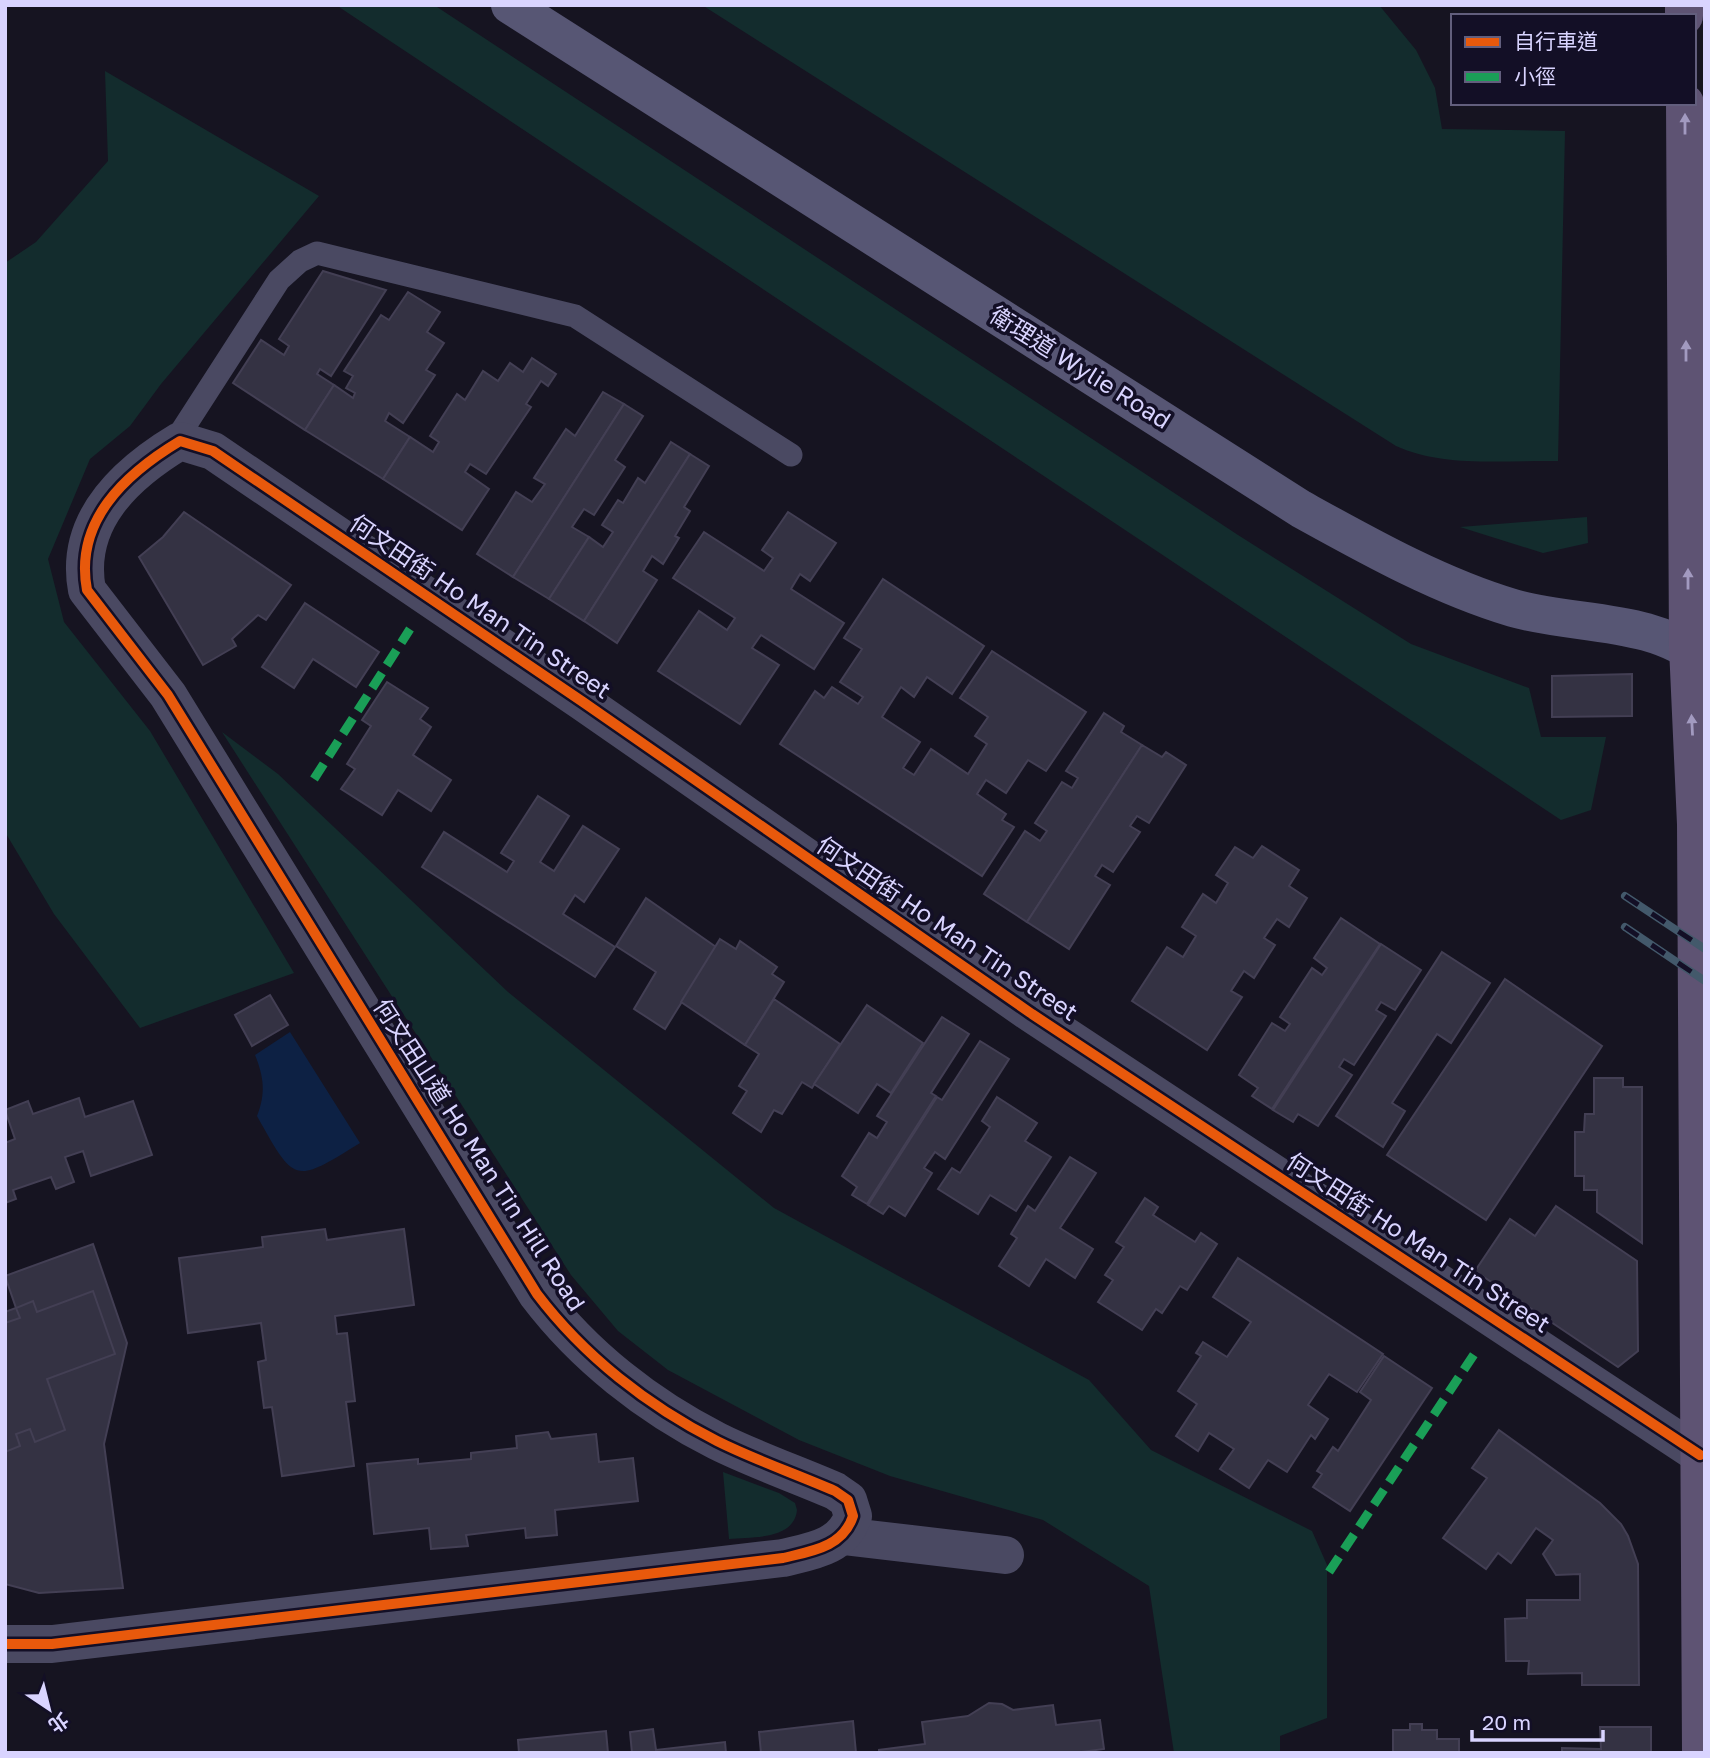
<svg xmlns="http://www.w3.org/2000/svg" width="1710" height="1758" viewBox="0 0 1710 1758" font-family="'Golos Text','Noto Sans TC',sans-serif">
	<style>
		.green { fill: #132c2d }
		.water { fill: #0d2144 }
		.building { fill: #343243; stroke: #433f54; stroke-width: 2 }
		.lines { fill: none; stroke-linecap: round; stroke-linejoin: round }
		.lane { stroke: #4a4962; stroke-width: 23 }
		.street { stroke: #4a4962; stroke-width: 38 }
		.secondary { stroke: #575674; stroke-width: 38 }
		.primary { stroke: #5e5373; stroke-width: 38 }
		.rail-casing { stroke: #43596b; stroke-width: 8 }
		.rail { stroke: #130f26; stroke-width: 5; stroke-dasharray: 16; stroke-linecap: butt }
		.quiet { stroke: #1a9f57; stroke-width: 9; stroke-dasharray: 18 9; stroke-linecap: butt }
		.cycleway-casing { stroke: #130f26; stroke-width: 15 }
		.cycleway { stroke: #e8590c; stroke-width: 10 }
		.oneway { fill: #a29ac0 }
		.labels { text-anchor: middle; stroke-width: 7; stroke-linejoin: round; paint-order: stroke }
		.street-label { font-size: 24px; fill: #d9d4ff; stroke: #130f26 }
	</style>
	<rect width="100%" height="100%" fill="#161421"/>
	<g class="green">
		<path d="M336,5H434L1238,535L1411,644L1529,688L1541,737H1606L1591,810L1561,820Z"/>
		<path d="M702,5H1379L1416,50L1435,88L1442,129L1565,131L1558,461C1505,460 1444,468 1396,446Z"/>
		<path d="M105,71L319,196L161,384L130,426L90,459L48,559L64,622L150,731L294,973L140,1028L54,914L5,832V263L36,242L108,161Z"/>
		<path d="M1587,517L1588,543L1543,553L1460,527Z"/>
		<path d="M222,732L278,774L508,992L774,1208L1089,1380L1151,1450L1312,1531L1327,1565V1718L1280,1736V1753H1174L1149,1586L1043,1520L890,1476L799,1440L668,1370L618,1331L571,1275Z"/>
		<path d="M723,1472L779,1493L795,1503L797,1510C794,1540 752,1537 729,1539Z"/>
	</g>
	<path class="water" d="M290,1032L360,1143C294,1184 295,1184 257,1116C266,1094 264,1077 255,1055Z"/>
	<g class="building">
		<path d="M323,271L386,290L331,376L320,369L317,374L334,385L305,430L233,383L261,340L284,355L289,346L279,339Z"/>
		<path d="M408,292L440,312L427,332L444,343L426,370L435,375L403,423L389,413L385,421L410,437L383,479L305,430L334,385L353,398L355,393L346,388L353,376L344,371L381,315L389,320Z"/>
		<path d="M532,358L556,374L548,386L541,381L526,404L531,407L486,474L470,464L465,472L489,489L462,530L383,479L410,437L433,452L439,442L430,436L457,394L465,400L483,371L498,381L510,363L523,372Z"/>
		<path d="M603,392L624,404L513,577L477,554L516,492L532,502L545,484L534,478L566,429L575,436Z"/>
		<path d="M624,404L643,416L615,460L625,467L594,515L584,509L572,527L589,537L549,599L513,577Z"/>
		<path d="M671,442L690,454L584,621L549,599L589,537L603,547L613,532L602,525L618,500L623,503L638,478L645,483Z"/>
		<path d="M690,454L709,466L684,507L690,511L675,536L679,538L663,564L652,556L643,571L657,580L617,643L584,621Z"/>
		<path d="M184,512L291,585L266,620L258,615L232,639L236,646L203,665L139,557L163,537Z"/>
		<path d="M788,512L836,543L810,581L800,574L791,589L844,623L814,669L761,635L752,648L779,665L740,724L658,671L699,611L727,630L735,618L673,578L704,532L764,571L773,558L762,550Z"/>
		<path d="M883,579L984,646L952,694L927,677L914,697L901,687L882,717L920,742L903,768L914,775L931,749L968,774L987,744L975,736L988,717L960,698L992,651L1086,712L1046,771L1028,760L1006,793L986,780L977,794L1006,814L1002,820L1014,827L982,876L780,744L815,691L824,698L832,687L858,704L863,697L840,682L862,649L844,638Z"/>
		<path d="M305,603L379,652L356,687L313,659L294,688L262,667Z"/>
		<path d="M1632,674V716L1552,717V676Z"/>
		<path d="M387,682L428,708L420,719L431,727L413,755L451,780L431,811L398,790L382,815L341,789L355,769L347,764L371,726L362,720Z"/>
		<path d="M1104,713L1124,726L1121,732L1142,745L1027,922L984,894L1025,831L1040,841L1047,831L1035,823L1062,782L1072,788L1078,778L1066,771Z"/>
		<path d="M1142,745L1162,757L1166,752L1186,765L1149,823L1137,816L1130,826L1140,832L1113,872L1102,865L1095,876L1110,885L1069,949L1027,922Z"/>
		<path d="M538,796L569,816L540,862L554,871L583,826L619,849L584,902L575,895L563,914L615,947L595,977L422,867L444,832L507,872L514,861L501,853Z"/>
		<path d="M1262,846L1299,870L1289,886L1307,898L1289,927L1277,919L1264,938L1275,945L1254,978L1244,971L1231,991L1242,997L1207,1050L1132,1001L1167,947L1183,957L1196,936L1182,927L1203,894L1216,903L1228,883L1216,875L1235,847L1253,858Z"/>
		<path d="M646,898L716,947L665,1029L634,1009L656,972L616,946Z"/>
		<path d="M1341,918L1380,944L1272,1109L1252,1096L1258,1088L1239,1075L1272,1023L1285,1031L1290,1024L1280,1017L1312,968L1322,975L1327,968L1314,958Z"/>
		<path d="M720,939L736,949L740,941L777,967L772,974L784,982L745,1045L681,1002Z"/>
		<path d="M1381,944L1421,970L1395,1010L1381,1002L1376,1010L1386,1016L1354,1065L1344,1059L1339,1067L1352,1075L1318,1126L1298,1114L1293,1122L1273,1110Z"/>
		<path d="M1442,952L1490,983L1451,1043L1437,1034L1392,1103L1405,1111L1383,1147L1336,1116Z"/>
		<path d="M1505,979L1602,1046L1486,1220L1387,1155Z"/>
		<path d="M270,995L288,1025L252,1046L235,1015Z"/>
		<path d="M774,999L840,1044L812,1088L802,1082L782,1114L774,1110L761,1132L733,1113L747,1091L739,1086L759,1054L745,1045Z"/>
		<path d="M867,1005L923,1043L891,1093L877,1084L858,1113L814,1084Z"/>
		<path d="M942,1017L969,1034L931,1093L936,1096L867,1204L852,1195L857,1187L842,1176L869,1133L877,1138L887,1122L877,1116Z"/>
		<path d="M980,1041L1009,1059L945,1159L935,1152L924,1168L932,1173L905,1216L889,1206L883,1214L868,1205L937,1097L942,1100Z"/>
		<path d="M1594,1078H1623V1087H1642V1243L1597,1212V1190H1584V1176H1575V1132H1584L1585,1114H1594Z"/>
		<path d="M997,1097L1037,1123L1025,1141L1051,1157L1016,1211L990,1195L978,1214L938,1189L952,1168L960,1173L990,1127L982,1121Z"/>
		<path d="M79,1098L85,1117L133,1101L152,1155L91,1176L83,1151L65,1157L74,1182L56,1189L51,1177L13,1190L16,1199L5,1203V1143L15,1139L5,1110L28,1101L33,1114Z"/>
		<path d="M1070,1157L1096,1173L1060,1228L1093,1249L1075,1278L1046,1259L1029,1286L999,1266L1017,1238L1011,1234L1028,1206L1035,1211Z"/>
		<path d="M1145,1198L1158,1207L1153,1215L1195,1242L1201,1233L1217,1244L1187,1290L1180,1286L1162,1313L1156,1309L1142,1330L1098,1302L1113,1280L1105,1275L1124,1247L1116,1242Z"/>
		<path d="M1556,1206L1637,1261L1638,1351L1618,1367L1475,1271L1510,1219L1535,1236Z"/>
		<path d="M325,1229L327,1240L404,1229L414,1305L335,1316L337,1334L347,1333L355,1401L346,1402L354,1466L282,1476L272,1407L264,1408L258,1362L266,1360L261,1323L188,1333L179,1258L263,1247L262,1237Z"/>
		<path d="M93,1244L127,1343L104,1444L123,1588L39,1593L5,1584V1312L16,1308L5,1276Z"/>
		<path d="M1238,1258L1383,1354L1357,1392L1329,1374L1308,1405L1328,1419L1315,1439L1311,1435L1287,1472L1268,1460L1249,1488L1220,1469L1234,1449L1209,1433L1198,1451L1176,1436L1197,1404L1178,1391L1201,1356L1196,1353L1203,1342L1227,1357L1251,1322L1213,1297Z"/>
		<path d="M93,1291L115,1354L47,1379L65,1430L35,1442L30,1429L16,1434L20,1446L5,1452V1323L20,1318L16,1308L33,1301L37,1312Z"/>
		<path d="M1384,1356L1432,1388L1350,1511L1313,1487L1322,1474L1317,1471L1333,1447L1338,1451L1371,1400L1360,1392Z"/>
		<path d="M1499,1430L1600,1503L1621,1524L1628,1536L1638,1564L1639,1685H1582V1673L1528,1674L1529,1661H1506L1505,1619L1527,1618V1600H1580V1574L1556,1575L1543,1554L1553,1540L1536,1528L1511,1563L1498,1553L1486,1569L1443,1538L1487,1478L1472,1468Z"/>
		<path d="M548,1432L551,1439L596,1434L599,1462L633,1458L638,1501L555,1510L557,1535L526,1538L525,1528L466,1535L468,1546L431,1549L429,1528L374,1534L367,1464L418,1459V1464L471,1459V1453L517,1448L516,1436Z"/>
		<path d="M989,1703L1002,1704L1013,1710L1053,1705L1056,1725L1100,1720L1104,1749L1074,1753H879V1750L925,1744L922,1722L968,1716Z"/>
		<path d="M853,1721L856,1753H761L759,1732Z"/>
		<path d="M1410,1724H1422V1730H1437V1739H1459V1753H1393V1730H1410Z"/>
		<path d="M1600,1727H1651V1753H1562V1748L1601,1749Z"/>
		<path d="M653,1729L656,1750L725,1742L726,1753H632L630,1732Z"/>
		<path d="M606,1731L608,1753H519L518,1740Z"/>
	</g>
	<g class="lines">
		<path class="lane" d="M172,446L279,280L300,261L317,253L575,316L791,455"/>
		<g class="street">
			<path d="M843,1536L1005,1555"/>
			<path d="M5,1644H52L783,1558C812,1551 843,1547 853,1516L848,1500L835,1491C796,1474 755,1460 717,1441C648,1406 584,1356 537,1294L168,695L87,590C74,521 125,474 180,441L213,451L583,702L1032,1014L1700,1455"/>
		</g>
		<path class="secondary" d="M510,5L1301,509C1368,546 1439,586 1513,608C1576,626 1653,617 1705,662"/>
		<g class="primary">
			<path d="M1684,5V16"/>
			<path d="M1685,103L1688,647L1696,824L1701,1753"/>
		</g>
		<defs>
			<g id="rail">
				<path d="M1625,896L1705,949"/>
				<path d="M1625,927L1705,981"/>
			</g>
		</defs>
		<use href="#rail" class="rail-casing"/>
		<use href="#rail" class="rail"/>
		<g class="quiet">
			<path d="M314,779L410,629"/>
			<path d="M1329,1572L1477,1350"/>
		</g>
		<defs>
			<path id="cycleway" d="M5,1644H52L783,1558C812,1551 843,1547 853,1516L848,1500L835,1491C796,1474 755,1460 717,1441C648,1406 584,1356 537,1294L168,695L87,590C74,521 125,474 180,441L213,451L583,702L1032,1014L1700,1455"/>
		</defs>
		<use href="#cycleway" class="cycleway-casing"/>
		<use href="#cycleway" class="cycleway"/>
	</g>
	<defs><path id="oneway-solid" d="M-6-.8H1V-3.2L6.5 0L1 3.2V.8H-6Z" transform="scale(1.75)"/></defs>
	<g class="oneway">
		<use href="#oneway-solid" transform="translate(1685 124) rotate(-90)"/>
		<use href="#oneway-solid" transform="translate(1686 351) rotate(-90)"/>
		<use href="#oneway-solid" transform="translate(1688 579) rotate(-90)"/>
		<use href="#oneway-solid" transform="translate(1692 725) rotate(-93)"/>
	</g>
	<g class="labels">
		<g class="street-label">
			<text transform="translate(1080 368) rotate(32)" y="8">衛理道 Wylie Road</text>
			<text transform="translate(480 607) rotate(34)" y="8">何文田街 Ho Man Tin Street</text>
			<text transform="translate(947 929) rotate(34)" y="8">何文田街 Ho Man Tin Street</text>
			<text transform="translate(479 1155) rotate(57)" y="8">何文田山道 Ho Man Tin Hill Road</text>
			<text transform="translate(1418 1243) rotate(33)" y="8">何文田街 Ho Man Tin Street</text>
		</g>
	</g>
	<rect width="1710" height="1758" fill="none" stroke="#d9d4ff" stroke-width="14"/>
	<rect x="1451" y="14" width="245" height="91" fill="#130f26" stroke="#625e7d" stroke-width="2"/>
	<rect x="1465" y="37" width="35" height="10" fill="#e8590c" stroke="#625e7d" stroke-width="2"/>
	<text x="1514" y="49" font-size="21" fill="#d9d4ff">自行車道</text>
	<rect x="1465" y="72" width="35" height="10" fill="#1a9f57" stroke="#625e7d" stroke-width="2"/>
	<text x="1514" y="84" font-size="21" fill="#d9d4ff">小徑</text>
	<g transform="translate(49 1709) rotate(145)" stroke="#130f26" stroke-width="5" paint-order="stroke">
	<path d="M0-5L12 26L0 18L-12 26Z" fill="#d9d4ff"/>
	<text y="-10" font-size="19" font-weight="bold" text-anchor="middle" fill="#d9d4ff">北</text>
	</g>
	<path d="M1472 1730v10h131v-10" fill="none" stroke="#d9d4ff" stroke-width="3.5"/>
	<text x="1482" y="1730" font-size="21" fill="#d9d4ff" stroke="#130f26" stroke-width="5" paint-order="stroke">20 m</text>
</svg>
